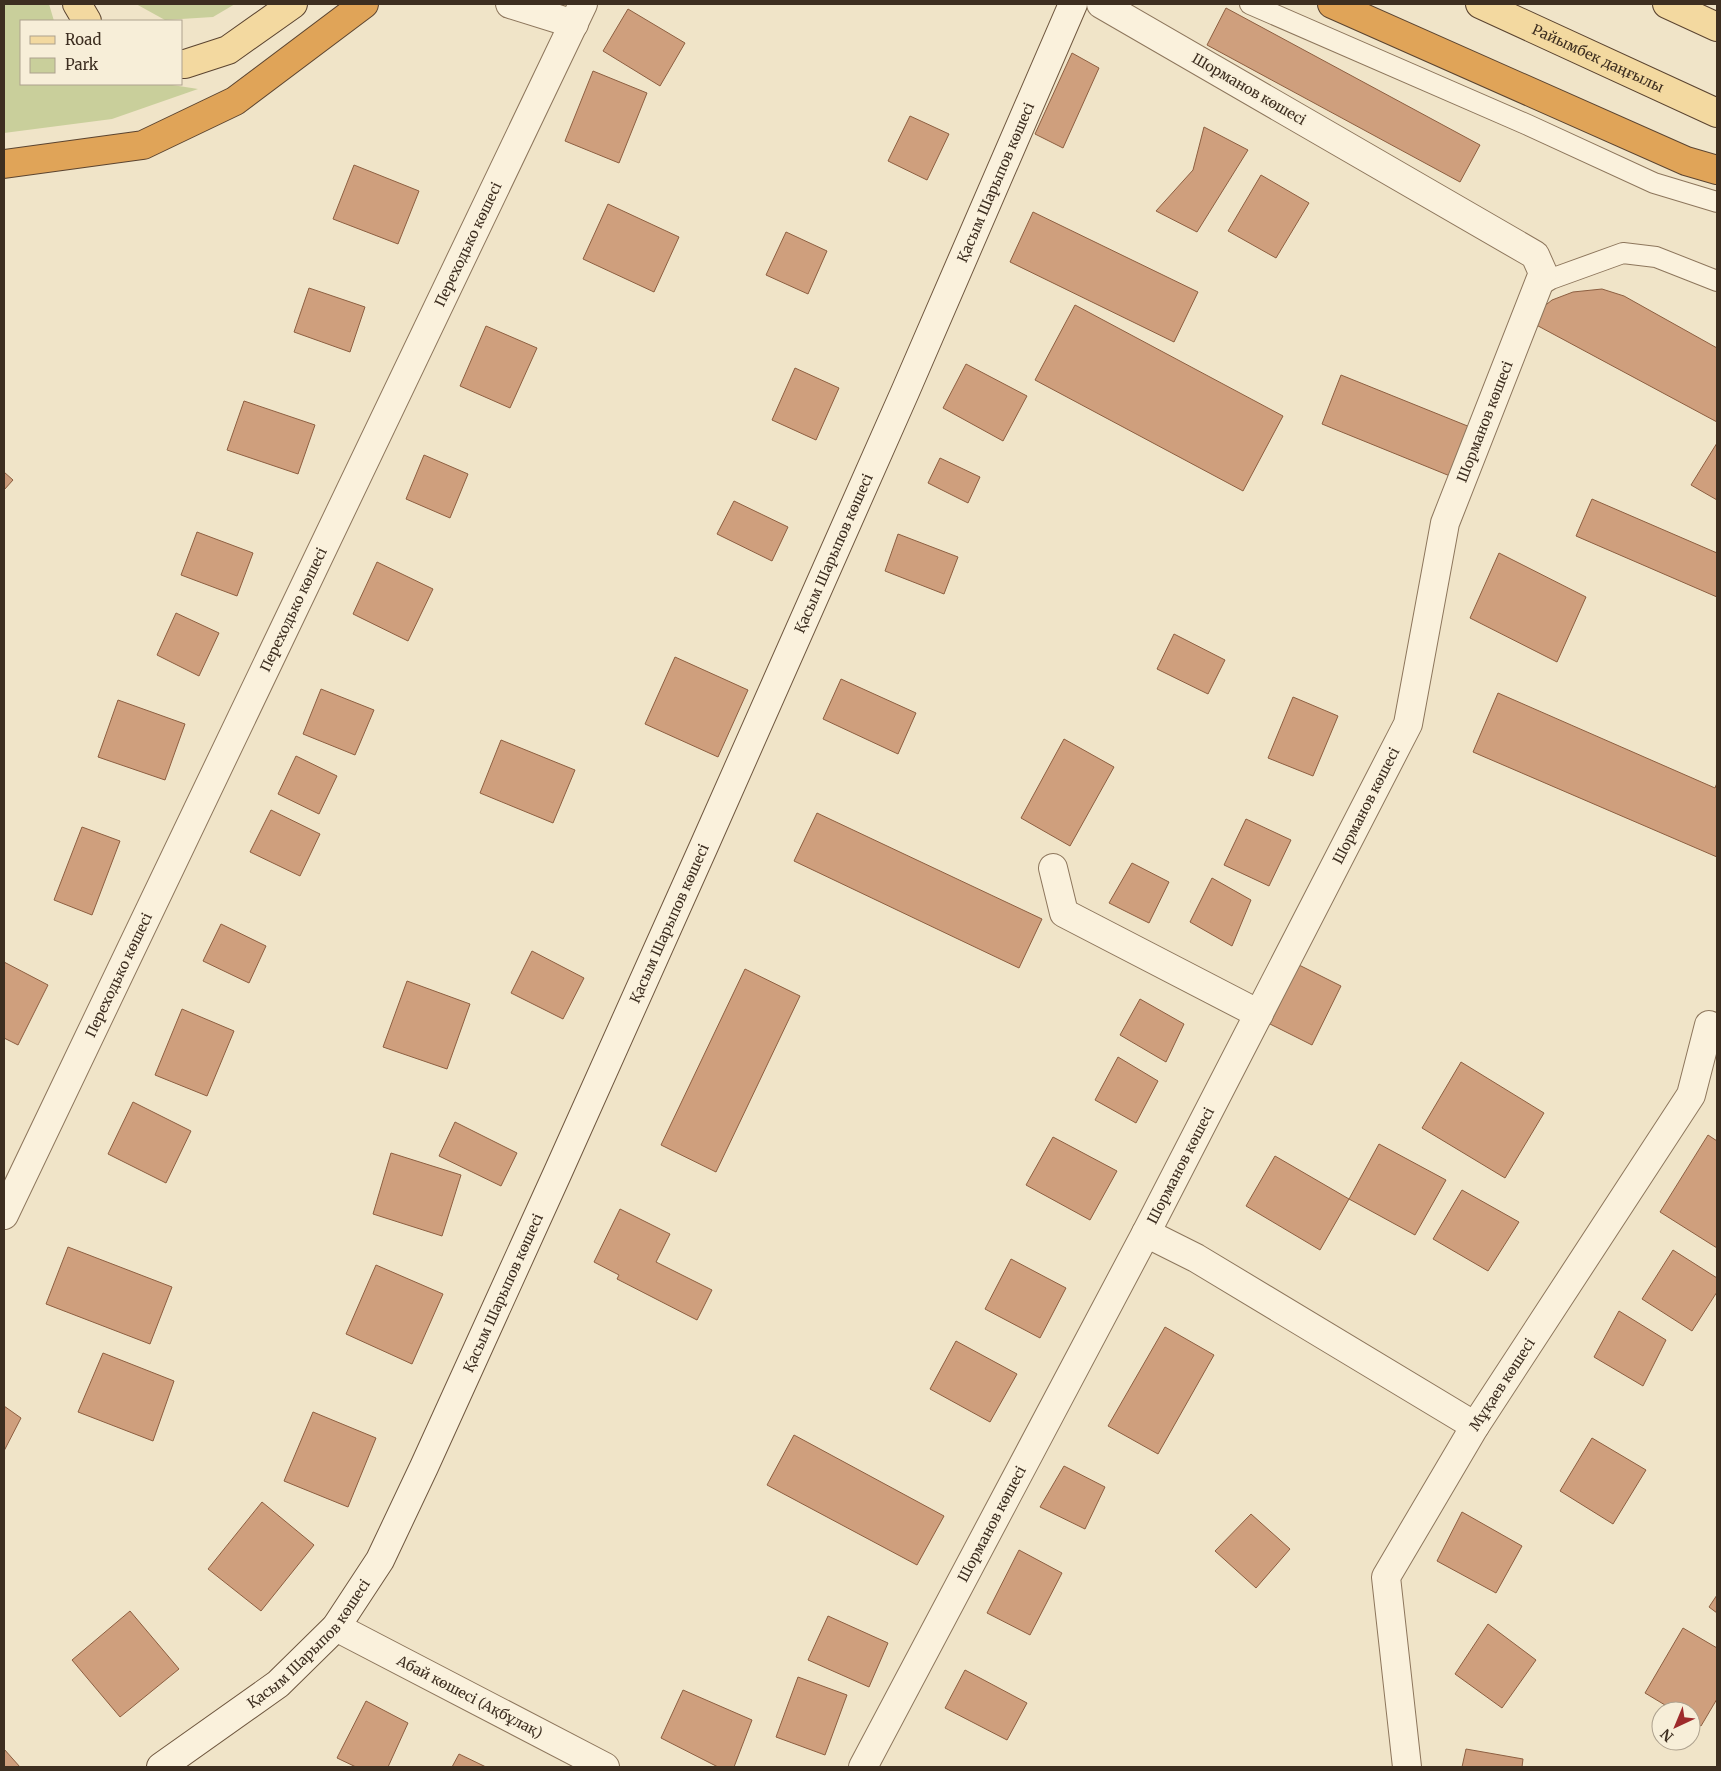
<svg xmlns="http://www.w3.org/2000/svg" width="1721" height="1771" viewBox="0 0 1721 1771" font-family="Merriweather,serif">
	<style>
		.green { fill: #c9cf9b }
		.building { fill: #cf9f7d; stroke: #8d5f41 }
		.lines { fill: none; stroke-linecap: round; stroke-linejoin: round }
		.lane-casing { stroke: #8d765c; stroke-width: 22 }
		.street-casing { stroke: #8d765c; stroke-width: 30 }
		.secondary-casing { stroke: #6f573f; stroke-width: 30 }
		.primary-casing { stroke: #5b4430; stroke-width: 30 }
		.highway-casing { stroke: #5b4430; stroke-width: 30 }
		.lane { stroke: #faf1dc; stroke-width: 20 }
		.street { stroke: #faf1dc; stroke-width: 28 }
		.secondary { stroke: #faf1dc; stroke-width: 28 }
		.primary { stroke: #f3d9a0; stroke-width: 28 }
		.highway { stroke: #e0a458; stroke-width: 28 }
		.labels { text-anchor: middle; stroke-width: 4; stroke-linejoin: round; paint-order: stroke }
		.street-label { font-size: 14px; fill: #3d2e20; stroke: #f7eed8 }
	</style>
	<rect width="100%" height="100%" fill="#f0e4c8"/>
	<g class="green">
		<path d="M4,4H49L54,21H21V84H166L198,89L112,119L4,133Z"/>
		<path d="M136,4H235L213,17L165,20Z"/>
	</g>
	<g class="building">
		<path d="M1226,8L1480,145L1460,182L1207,45Z"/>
		<path d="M628,9L685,43L660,86L603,51Z"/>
		<path d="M1072,53L1099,68L1063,148L1035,134Z"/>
		<path d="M593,71L647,93L619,163L565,141Z"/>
		<path d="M910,116L949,134L927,180L888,161Z"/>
		<path d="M1204,127L1248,150L1197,232L1156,211L1193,170Z"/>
		<path d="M354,165L419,191L398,244L333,219Z"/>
		<path d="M1261,175L1309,203L1276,258L1228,231Z"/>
		<path d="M608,204L679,237L654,292L583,259Z"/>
		<path d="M1033,212L1198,292L1174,342L1010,262Z"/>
		<path d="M786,232L827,251L808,294L766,275Z"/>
		<path d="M309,288L365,307L350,352L294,332Z"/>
		<path d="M1602,289L1624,296L1717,348V422L1527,320L1552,300L1573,292Z"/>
		<path d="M1075,305L1283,416L1243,491L1035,380Z"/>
		<path d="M486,326L537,348L510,408L460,386Z"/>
		<path d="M966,364L1027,396L1003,441L943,408Z"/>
		<path d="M795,368L839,388L816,440L772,420Z"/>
		<path d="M1341,375L1470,427L1450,476L1322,424Z"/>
		<path d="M244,401L315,425L298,474L227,450Z"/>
		<path d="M1717,443V500L1691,485Z"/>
		<path d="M424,455L468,474L450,518L406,499Z"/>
		<path d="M940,458L980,477L968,503L928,483Z"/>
		<path d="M4,472L13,480L4,490Z"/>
		<path d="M1592,499L1717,553V597L1576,536Z"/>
		<path d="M734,501L788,527L772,561L717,534Z"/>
		<path d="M197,532L253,553L237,596L181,575Z"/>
		<path d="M898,534L958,557L944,594L885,571Z"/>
		<path d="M1499,553L1586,597L1557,662L1470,618Z"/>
		<path d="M377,562L433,589L408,641L353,614Z"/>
		<path d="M176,613L219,633L199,676L157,655Z"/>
		<path d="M1174,634L1225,660L1208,694L1157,669Z"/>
		<path d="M675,657L748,690L718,757L645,724Z"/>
		<path d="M841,679L916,713L898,754L823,719Z"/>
		<path d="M321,689L374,710L355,755L303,734Z"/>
		<path d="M1498,693L1715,788L1717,783V857L1473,752Z"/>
		<path d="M1293,697L1338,716L1313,776L1268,758Z"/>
		<path d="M118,700L185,724L165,780L98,757Z"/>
		<path d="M1064,739L1114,767L1070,846L1021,818Z"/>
		<path d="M501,740L575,770L553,823L480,793Z"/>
		<path d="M296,756L337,776L319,814L278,794Z"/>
		<path d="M271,810L320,834L300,876L250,852Z"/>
		<path d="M817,813L1042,919L1019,968L794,861Z"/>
		<path d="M1246,819L1291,840L1269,886L1224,865Z"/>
		<path d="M82,827L120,841L92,915L54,900Z"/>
		<path d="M1132,863L1169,882L1149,923L1109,903Z"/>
		<path d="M1212,878L1251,900L1232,946L1190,922Z"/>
		<path d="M221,924L266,946L249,983L203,961Z"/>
		<path d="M532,951L584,978L563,1019L511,993Z"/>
		<path d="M4,962L48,985L18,1045L4,1038Z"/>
		<path d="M1299,965L1341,986L1312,1045L1270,1024Z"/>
		<path d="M745,969L800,996L716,1172L661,1145Z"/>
		<path d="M407,981L470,1004L447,1069L383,1047Z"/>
		<path d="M1140,999L1184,1024L1166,1062L1120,1035Z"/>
		<path d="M182,1009L234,1031L207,1096L155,1075Z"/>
		<path d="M1118,1057L1158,1081L1136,1123L1095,1100Z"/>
		<path d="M1461,1062L1544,1113L1505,1178L1422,1128Z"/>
		<path d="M133,1102L191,1131L166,1183L108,1154Z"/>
		<path d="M455,1122L517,1153L501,1186L439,1156Z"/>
		<path d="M1708,1135L1717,1141V1248L1660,1212Z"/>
		<path d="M1053,1137L1117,1171L1090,1220L1026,1185Z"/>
		<path d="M1379,1144L1446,1180L1415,1235L1349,1199Z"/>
		<path d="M391,1153L461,1175L442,1236L373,1214Z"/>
		<path d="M1275,1156L1349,1199L1320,1250L1246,1206Z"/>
		<path d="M1462,1190L1519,1222L1488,1271L1433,1239Z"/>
		<path d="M620,1209L670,1234L656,1262L712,1290L697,1320L617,1279L619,1275L594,1262Z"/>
		<path d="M68,1247L172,1287L150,1344L46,1304Z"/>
		<path d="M1673,1250L1717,1278V1292L1692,1331L1642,1299Z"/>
		<path d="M1011,1259L1066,1288L1040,1338L985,1309Z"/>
		<path d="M376,1265L443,1294L412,1364L346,1334Z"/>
		<path d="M1619,1311L1666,1340L1643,1386L1594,1357Z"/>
		<path d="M1165,1327L1214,1355L1158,1454L1108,1426Z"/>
		<path d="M956,1341L1017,1374L990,1422L930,1389Z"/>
		<path d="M103,1353L174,1381L153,1441L78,1412Z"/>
		<path d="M4,1406L21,1418L4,1451Z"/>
		<path d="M313,1412L376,1438L348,1507L284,1481Z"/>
		<path d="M794,1435L944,1516L917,1565L767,1485Z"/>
		<path d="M1592,1438L1646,1470L1613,1524L1560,1491Z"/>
		<path d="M1064,1466L1105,1487L1085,1529L1040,1507Z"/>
		<path d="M262,1502L314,1545L261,1611L208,1569Z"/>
		<path d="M1462,1512L1522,1546L1496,1593L1437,1561Z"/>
		<path d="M1251,1514L1290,1549L1256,1588L1215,1551Z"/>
		<path d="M1019,1550L1062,1573L1030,1635L987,1613Z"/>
		<path d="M1717,1595V1613L1709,1607Z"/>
		<path d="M130,1611L179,1669L120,1717L72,1660Z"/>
		<path d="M828,1616L888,1643L869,1687L808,1660Z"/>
		<path d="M1488,1624L1536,1660L1502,1708L1455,1674Z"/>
		<path d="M1683,1628L1717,1648V1699L1701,1726L1691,1720V1711H1675L1645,1693Z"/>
		<path d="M965,1670L1027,1703L1007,1740L945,1708Z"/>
		<path d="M798,1677L847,1695L825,1755L776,1737Z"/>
		<path d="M683,1690L752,1720L734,1767H718L661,1738Z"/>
		<path d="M366,1701L408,1723L388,1767H356L337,1758Z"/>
		<path d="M4,1749L20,1767H4Z"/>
		<path d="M1466,1749L1523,1759L1522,1767H1462Z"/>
		<path d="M459,1754L486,1767H452Z"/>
	</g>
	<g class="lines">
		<defs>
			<g id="lane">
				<path d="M1250,4L1528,125L1654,183L1717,202"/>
				<path d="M1536,288L1551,279L1623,253L1656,257L1717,281"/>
			</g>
			<g id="street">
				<path d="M510,4L574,24"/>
				<path d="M1053,868L1064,913L1259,1014"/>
				<path id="s1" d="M4,1215L583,4"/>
				<path d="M1146,1233L1196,1258L1475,1426"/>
				<path id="s2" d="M336,1627L605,1767"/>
				<path id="s3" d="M863,1767L1146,1233L1408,724L1445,523L1543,273L1535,255L1101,4"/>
				<path id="s4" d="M1407,1767L1386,1577L1475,1426L1691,1095L1709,1025"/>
			</g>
			<g id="secondary">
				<path id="s5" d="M161,1767L278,1684L336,1627L380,1560L424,1467L558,1172L704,846L905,392L1073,4"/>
			</g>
			<g id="primary">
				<path d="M77,4L87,21"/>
				<path id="s6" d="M1480,4L1717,113"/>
				<path d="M1667,4L1717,27"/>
				<path d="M181,64H185L228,50L293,4"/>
			</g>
			<g id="highway">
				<path d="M1332,4L1686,161L1717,170"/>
				<path d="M4,164L143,145L235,101L364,4"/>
			</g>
		</defs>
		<use href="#lane" class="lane-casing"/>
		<use href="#street" class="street-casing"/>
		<use href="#secondary" class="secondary-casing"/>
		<use href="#primary" class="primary-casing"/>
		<use href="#highway" class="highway-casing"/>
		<use href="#lane" class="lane"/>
		<use href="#street" class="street"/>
		<use href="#secondary" class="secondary"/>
		<use href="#primary" class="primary"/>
		<use href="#highway" class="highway"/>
	</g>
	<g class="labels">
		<g class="street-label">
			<text dy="5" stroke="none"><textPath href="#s6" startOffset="130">Райымбек даңғылы</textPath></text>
			<text transform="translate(1249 89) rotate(30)" y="5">Шорманов көшесі</text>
			<text dy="5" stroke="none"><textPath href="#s5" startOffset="1814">Қасым Шарыпов көшесі</textPath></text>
			<text dy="5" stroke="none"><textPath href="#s1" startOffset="1076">Переходько көшесі</textPath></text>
			<text dy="5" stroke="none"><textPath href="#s3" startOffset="1490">Шорманов көшесі</textPath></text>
			<text dy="5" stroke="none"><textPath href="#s5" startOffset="1409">Қасым Шарыпов көшесі</textPath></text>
			<text dy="5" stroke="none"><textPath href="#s1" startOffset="671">Переходько көшесі</textPath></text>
			<text dy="5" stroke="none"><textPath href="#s3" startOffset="1085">Шорманов көшесі</textPath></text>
			<text dy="5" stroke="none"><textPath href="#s5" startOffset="1004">Қасым Шарыпов көшесі</textPath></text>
			<text dy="5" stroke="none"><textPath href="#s1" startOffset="266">Переходько көшесі</textPath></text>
			<text dy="5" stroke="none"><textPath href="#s3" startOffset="680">Шорманов көшесі</textPath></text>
			<text dy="5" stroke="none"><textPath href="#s5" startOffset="599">Қасым Шарыпов көшесі</textPath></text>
			<text dy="5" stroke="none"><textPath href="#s4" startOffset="416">Мұқаев көшесі</textPath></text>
			<text dy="5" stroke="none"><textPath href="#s3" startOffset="275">Шорманов көшесі</textPath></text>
			<text dy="5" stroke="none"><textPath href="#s5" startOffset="194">Қасым Шарыпов көшесі</textPath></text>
			<text dy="5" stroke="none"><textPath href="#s2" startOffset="151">Абай көшесі (Ақбұлақ)</textPath></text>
		</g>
	</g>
	<rect width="1721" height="1771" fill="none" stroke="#3d2e20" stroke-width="10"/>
	<rect x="20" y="20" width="162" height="65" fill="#f7eed8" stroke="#ada18e"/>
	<rect x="30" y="36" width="25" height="8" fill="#f3d9a0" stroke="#ada18e"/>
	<text x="65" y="45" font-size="15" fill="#3d2e20">Road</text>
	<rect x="30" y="58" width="25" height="15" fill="#c9cf9b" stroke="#ada18e"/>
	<text x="65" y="70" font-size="15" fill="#3d2e20">Park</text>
	<g transform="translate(1676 1726) rotate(224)"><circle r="24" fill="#f7eed8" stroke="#ada18e"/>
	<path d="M0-4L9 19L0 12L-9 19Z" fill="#9e2a2b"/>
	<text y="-8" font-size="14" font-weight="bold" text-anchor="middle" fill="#3d2e20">N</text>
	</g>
</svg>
